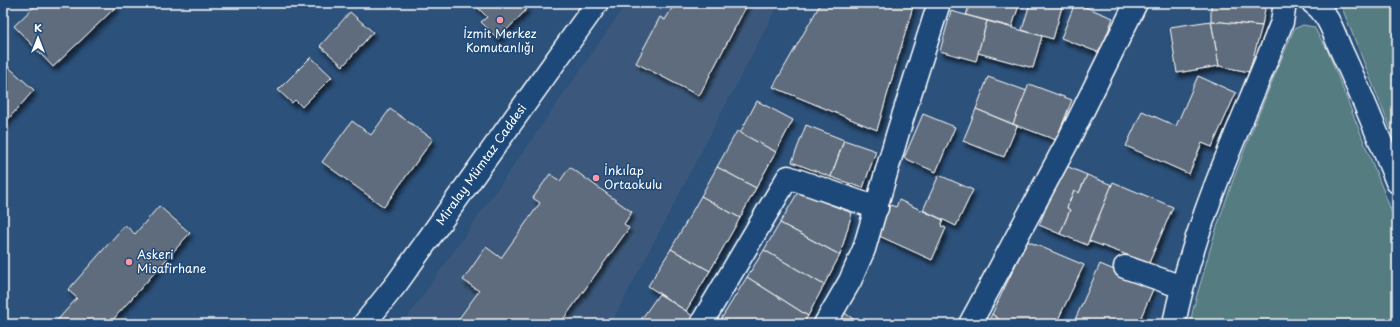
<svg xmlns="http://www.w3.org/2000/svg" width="1400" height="327" viewBox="0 0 1400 327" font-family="'Playpen Sans',sans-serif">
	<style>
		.built { fill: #3b597c }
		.green { fill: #557b81; stroke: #aabdc0 }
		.building { fill: #5e6c7d; stroke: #fff; filter: url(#shadow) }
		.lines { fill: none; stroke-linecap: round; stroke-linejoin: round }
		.minor-casing { stroke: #fff; stroke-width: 25 }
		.major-casing { stroke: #fff; stroke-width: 25 }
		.minor { stroke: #1f4a7a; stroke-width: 22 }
		.major { stroke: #1f4a7a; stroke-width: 22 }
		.poi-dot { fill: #ff9aa2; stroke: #1f4a7a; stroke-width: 1.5 }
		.labels { text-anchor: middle; stroke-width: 3; stroke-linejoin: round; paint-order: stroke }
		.poi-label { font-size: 12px; fill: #fff; stroke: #1f4a7a; text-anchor: start }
		.street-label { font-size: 12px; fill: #fff; stroke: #1f4a7a }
	</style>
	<defs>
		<filter id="shadow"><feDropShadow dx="2.5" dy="4.5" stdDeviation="2" flood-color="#0009"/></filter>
	</defs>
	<rect width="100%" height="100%" fill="#2c517b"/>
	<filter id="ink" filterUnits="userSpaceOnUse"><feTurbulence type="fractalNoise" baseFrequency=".025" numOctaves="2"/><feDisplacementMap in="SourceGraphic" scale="8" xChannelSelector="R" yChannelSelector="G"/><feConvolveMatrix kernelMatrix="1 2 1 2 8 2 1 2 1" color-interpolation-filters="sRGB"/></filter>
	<g filter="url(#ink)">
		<path class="built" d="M627,3H779L611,324H403Z"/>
		<g class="green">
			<path d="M1340,3H1397V145Z"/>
			<path d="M1303,25L1314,27L1319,36L1327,49L1397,225V324H1190C1193,306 1199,289 1204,271C1226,188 1261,109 1294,29Z"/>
		</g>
		<g class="building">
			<path d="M38,3H114L117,6L53,67L14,26Z"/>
			<path d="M473,3H521L527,9L498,39L481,22L487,17Z"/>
			<path d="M675,3H748L699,96L636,63L660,17L665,20Z"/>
			<path d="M821,3H914L877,130L773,87Z"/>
			<path d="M970,3H1025L1024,7L1019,5L1012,27L966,15Z"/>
			<path d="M1030,3H1063L1053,39L1022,30Z"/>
			<path d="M1075,3L1113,18L1100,53L1061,38Z"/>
			<path d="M1211,3H1266L1262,26L1211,21Z"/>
			<path d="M951,11L987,21L976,61L940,51Z"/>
			<path d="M350,12L373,32L343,66L320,46Z"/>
			<path d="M987,21L1042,36L1033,68L978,53Z"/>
			<path d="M1211,21L1262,26L1249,72L1219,66Z"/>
			<path d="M1211,21L1219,66L1177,73L1170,27Z"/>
			<path d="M311,57L332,77L302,107L295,100L292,103L278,90Z"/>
			<path d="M3,62L34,90L3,125Z"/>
			<path d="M1198,76L1236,93L1212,147L1202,143L1189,174L1126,146L1142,111L1176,126Z"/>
			<path d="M988,77L1027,91L1013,124L976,109Z"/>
			<path d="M1029,84L1072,100L1056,140L1013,124Z"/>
			<path d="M757,101L793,120L776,152L740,133Z"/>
			<path d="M390,109L433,139L384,207L322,162L352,121L371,135Z"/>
			<path d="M976,109L1017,126L1004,157L963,141Z"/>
			<path d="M923,114L955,127L936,172L904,158Z"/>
			<path d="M806,125L844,140L831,177L792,162Z"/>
			<path d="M737,131L776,152L756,188L717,167Z"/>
			<path d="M844,140L876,151L863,188L831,177Z"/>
			<path d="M1064,165L1087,175L1079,193L1074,190L1067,208L1070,210L1060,234L1039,225Z"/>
			<path d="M570,167L632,212L624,224L629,228L560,324H455L479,291L463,280L486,247L501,258L540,203L533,198L550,174L560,181Z"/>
			<path d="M717,167L756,188L740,218L701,196Z"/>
			<path d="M939,175L973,190L956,226L923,210Z"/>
			<path d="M1087,175L1112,185L1087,245L1060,234L1070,210L1067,208L1074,190L1079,193Z"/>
			<path d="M1113,182L1173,207L1149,263L1089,241Z"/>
			<path d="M798,192L852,213L840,255L780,223Z"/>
			<path d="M701,196L740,218L710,271L671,249Z"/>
			<path d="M899,200L943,220L941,226L946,228L932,260L877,235L890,205L896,207Z"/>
			<path d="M159,206L190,233L109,324H54L77,298L68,290L125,225L135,234Z"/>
			<path d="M780,223L840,255L824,285L764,250Z"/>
			<path d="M1027,241L1084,265L1056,324H1005L992,314Z"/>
			<path d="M671,249L710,271L686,311L648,286Z"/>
			<path d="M764,250L824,285L808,316L747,277Z"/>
			<path d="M1100,264L1154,287L1141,317L1146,319L1143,324H1073Z"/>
			<path d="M747,277L808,316L803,324H718Z"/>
			<path d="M659,294L686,311L695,318L691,324H638Z"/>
			<path d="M845,313L860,324H837Z"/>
			<path d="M992,314L1005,324H987Z"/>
		</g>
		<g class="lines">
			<defs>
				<g id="minor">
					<path d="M1313,3C1328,13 1334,34 1341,50C1361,93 1379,138 1397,182"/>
					<path d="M1125,267L1182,287"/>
					<path d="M701,324L788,177L877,208"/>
					<path d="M825,324L850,281L864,249L898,132L939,3"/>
					<path d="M970,324L1067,143L1136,3"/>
				</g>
				<g id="major">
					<path id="s1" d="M364,324L397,283L597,3"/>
					<path d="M1174,324C1193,226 1237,134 1274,42L1282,22L1285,3"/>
				</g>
			</defs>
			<use href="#minor" class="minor-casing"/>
			<use href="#major" class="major-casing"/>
			<use href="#minor" class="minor"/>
			<use href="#major" class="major"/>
		</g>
	</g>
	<g class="poi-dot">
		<circle cx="500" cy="20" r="4"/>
		<circle cx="596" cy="178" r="4"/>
		<circle cx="129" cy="262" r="4"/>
	</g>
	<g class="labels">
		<g class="poi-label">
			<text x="500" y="38" text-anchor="middle">İzmit Merkez<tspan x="500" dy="14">Komutanlığı</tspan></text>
			<text x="604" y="175">İnkılap<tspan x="604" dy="14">Ortaokulu</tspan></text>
			<text x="137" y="259">Askeri<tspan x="137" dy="14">Misafirhane</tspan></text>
		</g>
		<g class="street-label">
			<text dy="4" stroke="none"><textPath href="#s1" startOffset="198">Miralay Mümtaz Caddesi</textPath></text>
		</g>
	</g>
	<rect width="1400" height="327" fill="none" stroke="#1f4a7a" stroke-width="16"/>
	<rect x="8" y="8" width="1384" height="311" fill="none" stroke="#fff" stroke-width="1.5" filter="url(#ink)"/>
	<g transform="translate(38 38)" stroke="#1f4a7a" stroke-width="3" paint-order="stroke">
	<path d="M0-3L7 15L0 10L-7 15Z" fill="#ffffff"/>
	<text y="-6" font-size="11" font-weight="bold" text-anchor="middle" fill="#ffffff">K</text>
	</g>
</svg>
